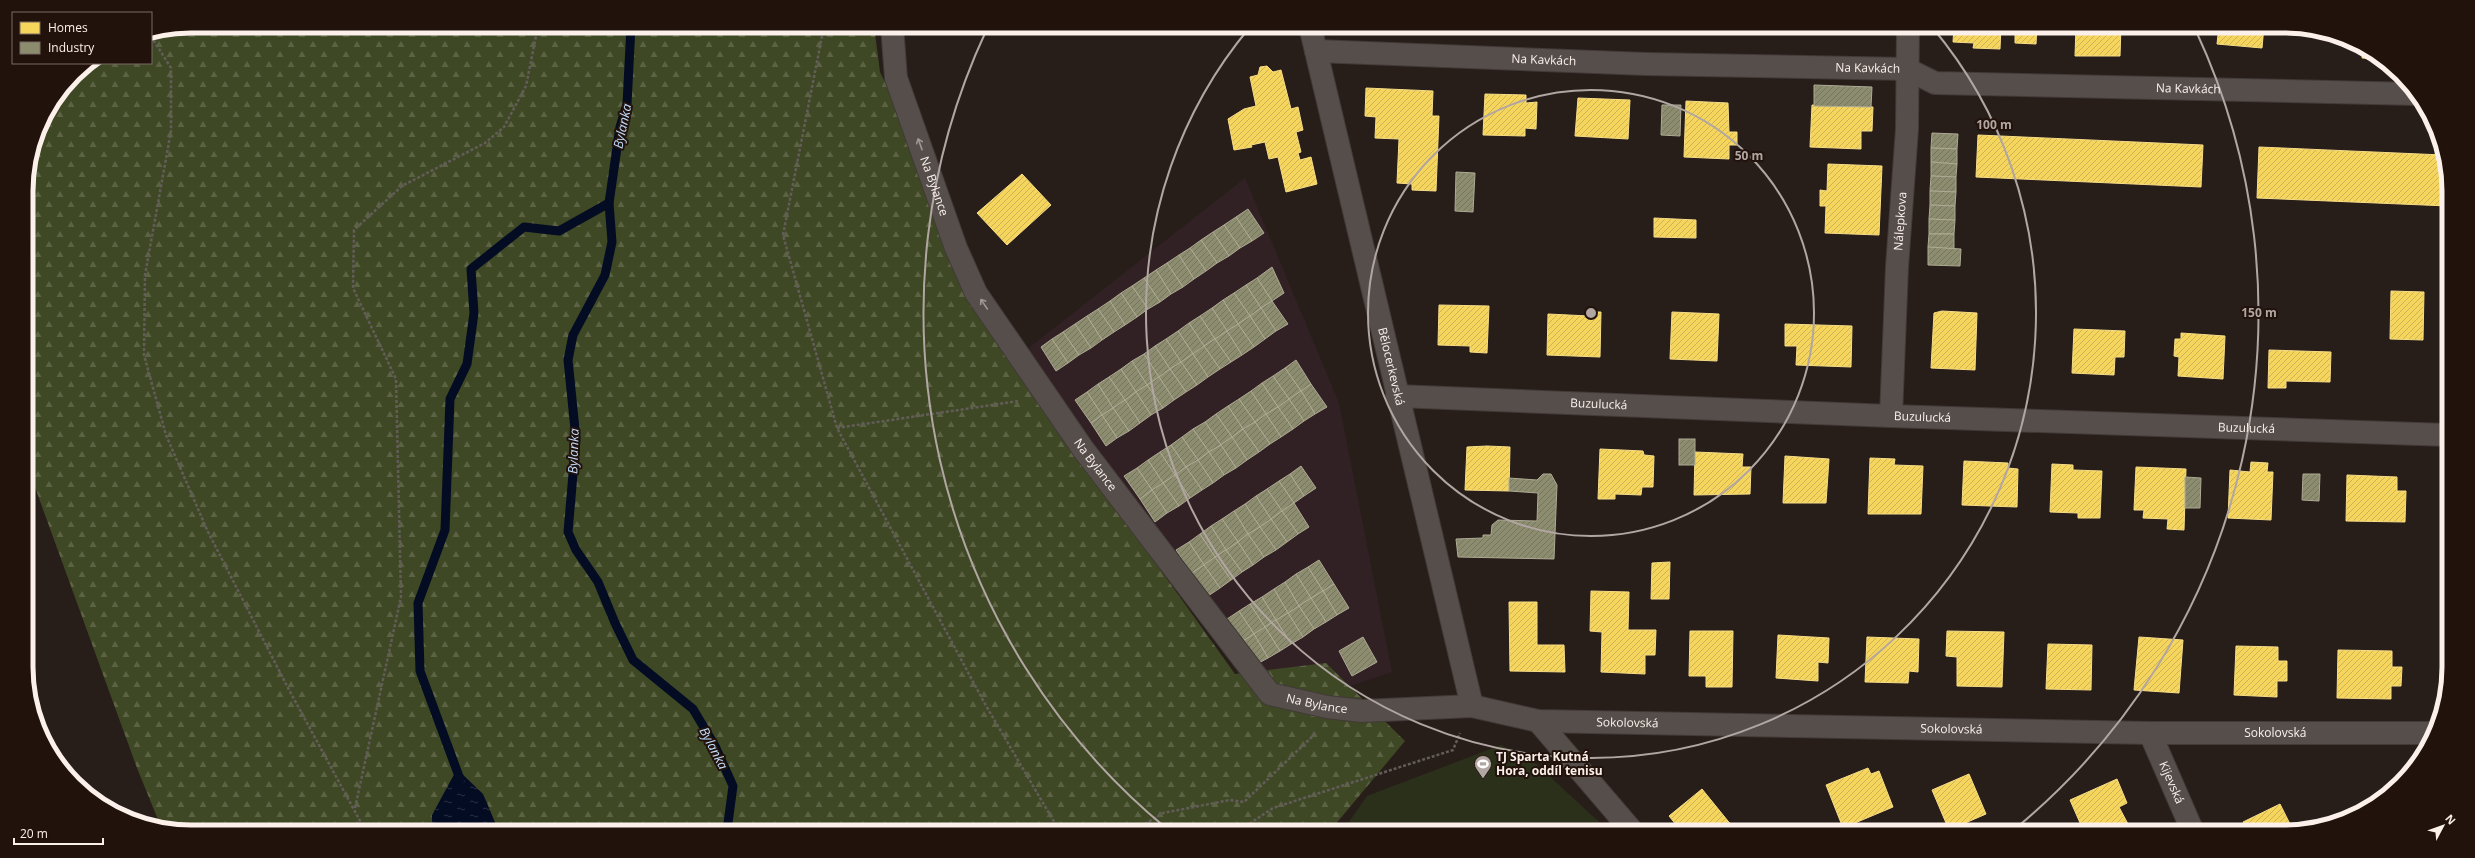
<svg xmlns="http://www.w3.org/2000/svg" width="2475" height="858" viewBox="0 0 2475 858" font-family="'Open Sans',sans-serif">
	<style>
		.industrial { fill: #322124 }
		.forest { fill: url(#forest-firs) }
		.pitch { fill: #2b301a }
		.water { fill: url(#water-ripples) }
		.homes { fill: url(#homes-hatch); stroke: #f8dd87 }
		.industry { fill: url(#industry-hatch); stroke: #aeaa94 }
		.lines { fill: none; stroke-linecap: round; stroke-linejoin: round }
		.stream { stroke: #040c23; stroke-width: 9 }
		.minor-casing { stroke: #423a37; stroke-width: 24 }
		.path { stroke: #635d5a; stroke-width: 2.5; stroke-dasharray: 3 2; stroke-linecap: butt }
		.minor { stroke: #554e4b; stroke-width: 22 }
		.oneway { stroke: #a09793 }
		.ring { fill: none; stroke: #b1a6a2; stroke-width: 2 }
		.labels { text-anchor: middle; stroke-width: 4; stroke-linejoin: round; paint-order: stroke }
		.street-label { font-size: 12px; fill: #fcf0eb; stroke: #22120c }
		.poi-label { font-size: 12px; font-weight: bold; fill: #fcf0eb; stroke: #22120c; text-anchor: start }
		.water-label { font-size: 13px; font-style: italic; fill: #bfdcfd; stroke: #22120c }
		.rim { fill: none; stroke: #fcf0eb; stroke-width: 5 }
		.centre { fill: #b1a6a2; stroke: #22120c; stroke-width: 2 }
		.ring-label { font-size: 12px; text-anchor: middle; font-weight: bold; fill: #b1a6a2; stroke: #22120c; stroke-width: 4; stroke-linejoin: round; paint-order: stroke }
	</style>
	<defs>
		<pattern id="forest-firs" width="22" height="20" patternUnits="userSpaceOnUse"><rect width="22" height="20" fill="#3f4825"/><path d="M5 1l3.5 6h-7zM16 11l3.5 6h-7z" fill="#5c6345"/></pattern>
		<pattern id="water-ripples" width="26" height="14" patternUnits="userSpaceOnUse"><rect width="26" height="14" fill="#040c23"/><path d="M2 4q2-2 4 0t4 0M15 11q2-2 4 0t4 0" fill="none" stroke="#2a3043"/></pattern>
		<pattern id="homes-hatch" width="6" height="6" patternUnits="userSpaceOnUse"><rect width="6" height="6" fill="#f6d55c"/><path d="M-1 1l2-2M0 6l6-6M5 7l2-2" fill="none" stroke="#ccb256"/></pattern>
		<pattern id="industry-hatch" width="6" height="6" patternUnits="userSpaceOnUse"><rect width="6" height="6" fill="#8c8c6e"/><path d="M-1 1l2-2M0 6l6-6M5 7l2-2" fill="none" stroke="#767460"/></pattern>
	</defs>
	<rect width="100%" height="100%" fill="#271e1a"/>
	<path class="industrial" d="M1245,178L1339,403L1392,672L1271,712L1002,369Z"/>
	<path class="forest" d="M191,26H874L880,72L1048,413L1235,674L1326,663L1405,741L1329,832H499L483,794L432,815V832H191L161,827L137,768L28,468L26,180L43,118L82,67L89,63H151V34Z"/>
	<path class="pitch" d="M1501,745L1534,762L1610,832H1342L1367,796Z"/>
	<path class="water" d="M457,769L483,794L499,832H432V815Z"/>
	<g class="homes">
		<path d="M1954,26H2001L2000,49L1973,48L1974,43L1953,42Z"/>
		<path d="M2015,26H2037L2036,44L2015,43Z"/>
		<path d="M2076,26H2121L2120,56H2075Z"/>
		<path d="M2219,26H2264L2262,48L2217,44Z"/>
		<path d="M2363,48L2376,54L2381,59L2362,58Z"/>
		<path d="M1267,66L1273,72L1281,70L1291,109L1298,107L1303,130L1296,132L1301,152L1298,153L1300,160L1311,157L1317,184L1286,192L1278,157L1269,159L1265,142L1251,145L1252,147L1234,150L1228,119L1244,109L1256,106L1250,77L1258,75L1260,67Z"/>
		<path d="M1366,88L1433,91L1432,116H1439L1436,191L1412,190V184L1397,183L1399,139L1375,138L1376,117L1365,116Z"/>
		<path d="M1485,94L1526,95V103L1537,102L1536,129L1525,128V136L1483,135Z"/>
		<path d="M1578,98L1630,100L1628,139L1575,136Z"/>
		<path d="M1686,101L1728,103L1729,132H1737V145H1729V159L1684,157Z"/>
		<path d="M1812,105L1873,107L1872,131H1861V149L1810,147Z"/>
		<path d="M1978,135L2203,145L2201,187L1976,177Z"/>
		<path d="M2259,147L2443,155L2448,170V206L2257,198Z"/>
		<path d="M1828,164L1882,166L1879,235L1825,233L1826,206H1820V190L1827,191Z"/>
		<path d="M1022,174L1051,205L1007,245L977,213Z"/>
		<path d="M1654,218L1696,220V238L1654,237Z"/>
		<path d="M2391,291L2424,292L2423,340L2390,339Z"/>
		<path d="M1439,305L1489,306L1487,353L1470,352V346L1438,345Z"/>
		<path d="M1942,311L1977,313L1975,370L1931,368L1934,313Z"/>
		<path d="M1589,312H1601L1600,357L1547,355L1548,314L1589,316Z"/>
		<path d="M1672,312L1719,314L1717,361L1670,359Z"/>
		<path d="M1785,324L1852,326L1851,367L1796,365L1797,346H1785Z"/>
		<path d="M2074,329L2125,331L2124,357H2115L2114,375L2072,373Z"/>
		<path d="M2181,333L2225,336L2223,379L2178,376L2179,357L2174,356L2175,339H2181Z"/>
		<path d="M2269,350L2331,352L2330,382L2286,381V388H2268Z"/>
		<path d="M1487,446L1510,447L1509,491L1465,490L1467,447Z"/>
		<path d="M1600,449L1643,451L1644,455L1654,456L1653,487H1642L1641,495L1615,494V499H1598Z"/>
		<path d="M1695,452L1743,454L1742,467H1751L1750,494L1694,495Z"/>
		<path d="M1785,456L1829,459L1826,503H1783Z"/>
		<path d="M1870,458L1895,459L1894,465L1923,466L1921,514H1868Z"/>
		<path d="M1964,461L2008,463V468L2018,469L2017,507L1962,505Z"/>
		<path d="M2251,462L2268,463L2267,472H2273L2271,520L2228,518L2230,470L2250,472Z"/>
		<path d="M2052,464L2073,465V470L2102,471L2100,518H2078V513L2050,512Z"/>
		<path d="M2136,467L2186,469L2184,530L2167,529L2168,519L2143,518L2144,510H2134Z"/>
		<path d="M2347,475L2397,477V491H2406L2405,522L2346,521Z"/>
		<path d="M1670,562L1669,599H1651L1652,563Z"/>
		<path d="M1591,591L1629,592L1628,630H1656L1655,655H1645V674L1601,672L1602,632L1590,631Z"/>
		<path d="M1509,602H1537V645H1564L1565,672L1510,671Z"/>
		<path d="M1690,631H1733L1732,687H1706V676H1689Z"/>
		<path d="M1947,631L2004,632L2002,687L1957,686V657L1946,656Z"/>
		<path d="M1778,635L1829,638L1828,663L1818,662V681L1776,678Z"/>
		<path d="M1867,637L1919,639L1918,672L1909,671L1908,683L1865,682Z"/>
		<path d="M2139,637L2183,640L2179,693L2134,690Z"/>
		<path d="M2048,644L2092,645L2091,690L2046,689Z"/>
		<path d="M2236,646L2278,647V661H2287V681H2277V697L2234,695Z"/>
		<path d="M2338,650L2392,651V667H2402L2401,686H2391V699L2337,698Z"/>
		<path d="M1868,768L1871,774L1879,771L1893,807L1843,828L1826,785Z"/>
		<path d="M1969,774L1986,814L1949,830L1932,790Z"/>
		<path d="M2117,779L2127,803L2119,807L2128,824L2110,832H2084L2070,800Z"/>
		<path d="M1702,789L1732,826L1727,830L1728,832H1682L1669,816Z"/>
		<path d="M2280,804L2294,832H2248L2243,822Z"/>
	</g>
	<g class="industry">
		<path d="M1814,85L1872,87L1871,107L1814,106Z"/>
		<path d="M1662,105H1681L1680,136L1661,135Z"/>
		<path d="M1932,133L1958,134L1957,149L1931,148Z"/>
		<path d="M1931,148L1957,149V164L1931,162Z"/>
		<path d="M1931,162L1957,164L1956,177L1931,176Z"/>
		<path d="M1456,172L1475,173L1473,212L1455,211Z"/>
		<path d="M1931,176L1956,177V192L1930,191Z"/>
		<path d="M1930,191L1956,192L1955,206L1930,205Z"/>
		<path d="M1930,205L1955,206V220L1929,219Z"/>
		<path d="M1248,209L1264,233L1252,241L1236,217Z"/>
		<path d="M1236,217L1252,241L1240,248L1224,225Z"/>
		<path d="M1929,219L1955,220L1954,234H1929Z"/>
		<path d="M1224,225L1240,248L1229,256L1213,232Z"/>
		<path d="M1213,232L1229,256L1217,263L1201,240Z"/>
		<path d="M1929,234H1954V249L1928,247Z"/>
		<path d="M1201,240L1217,263L1206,271L1190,248Z"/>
		<path d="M1928,247L1961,249L1960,266L1928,265Z"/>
		<path d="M1190,248L1206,271L1194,279L1179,255Z"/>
		<path d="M1179,255L1194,279L1183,287L1167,263Z"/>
		<path d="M1167,263L1183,287L1171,294L1156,270Z"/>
		<path d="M1272,267L1284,293L1272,301L1257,278Z"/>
		<path d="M1156,270L1171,294L1160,302L1144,278Z"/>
		<path d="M1144,278L1160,302L1148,309L1132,286Z"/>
		<path d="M1257,278L1272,301L1261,308L1246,285Z"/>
		<path d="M1246,285L1261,308L1250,316L1234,293Z"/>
		<path d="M1132,286L1148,309L1137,317L1121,293Z"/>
		<path d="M1121,293L1137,317L1125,325L1110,301Z"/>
		<path d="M1234,293L1250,316L1238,324L1223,300Z"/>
		<path d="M1223,300L1238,324L1227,331L1212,308Z"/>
		<path d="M1110,301L1125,325L1114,332L1098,309Z"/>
		<path d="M1272,301L1288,324L1276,331L1261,308Z"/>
		<path d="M1212,308L1227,331L1215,339L1200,316Z"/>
		<path d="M1261,308L1276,331L1265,339L1250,316Z"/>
		<path d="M1098,309L1114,332L1102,340L1087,316Z"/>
		<path d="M1087,316L1102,340L1091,348L1075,324Z"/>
		<path d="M1200,316L1215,339L1204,346L1189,323Z"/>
		<path d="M1250,316L1265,339L1254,347L1238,324Z"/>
		<path d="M1189,323L1204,346L1193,354L1178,331Z"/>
		<path d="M1075,324L1091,348L1079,355L1063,332Z"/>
		<path d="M1238,324L1254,347L1242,355L1227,331Z"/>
		<path d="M1178,331L1193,354L1181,362L1166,339Z"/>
		<path d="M1227,331L1242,355L1231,362L1215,339Z"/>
		<path d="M1063,332L1079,355L1068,363L1052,339Z"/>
		<path d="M1052,339L1068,363L1056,371L1041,347Z"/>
		<path d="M1166,339L1181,362L1170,369L1155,346Z"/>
		<path d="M1215,339L1231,362L1220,369L1204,346Z"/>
		<path d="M1155,346L1170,369L1159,377L1144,354Z"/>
		<path d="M1204,346L1220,369L1208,377L1193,354Z"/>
		<path d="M1144,354L1159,377L1147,385L1132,361Z"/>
		<path d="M1193,354L1208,377L1197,385L1181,362Z"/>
		<path d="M1296,360L1311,384L1301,391L1285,368Z"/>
		<path d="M1132,361L1147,385L1136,392L1121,369Z"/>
		<path d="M1181,362L1197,385L1186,392L1170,369Z"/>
		<path d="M1285,368L1301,391L1289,399L1273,376Z"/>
		<path d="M1121,369L1136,392L1125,400L1109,377Z"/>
		<path d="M1170,369L1186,392L1174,400L1159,377Z"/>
		<path d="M1273,376L1289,399L1278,407L1262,383Z"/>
		<path d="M1109,377L1125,400L1113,408L1098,384Z"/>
		<path d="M1159,377L1174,400L1163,408L1147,385Z"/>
		<path d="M1262,383L1278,407L1266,414L1251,391Z"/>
		<path d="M1098,384L1113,408L1102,415L1087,392Z"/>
		<path d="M1311,384L1327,407L1315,414L1301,391Z"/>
		<path d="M1147,385L1163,408L1151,415L1136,392Z"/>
		<path d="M1251,391L1266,414L1255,422L1239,399Z"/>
		<path d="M1301,391L1315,414L1304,421L1289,399Z"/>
		<path d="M1087,392L1102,415L1091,423L1075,400Z"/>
		<path d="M1136,392L1151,415L1140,423L1125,400Z"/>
		<path d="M1239,399L1255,422L1243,429L1228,406Z"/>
		<path d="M1289,399L1304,421L1293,429L1278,407Z"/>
		<path d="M1125,400L1140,423L1129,431L1113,408Z"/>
		<path d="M1228,406L1243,429L1232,437L1216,414Z"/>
		<path d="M1278,407L1293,429L1281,437L1266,414Z"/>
		<path d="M1113,408L1129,431L1117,438L1102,415Z"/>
		<path d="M1216,414L1232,437L1221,445L1205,422Z"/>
		<path d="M1266,414L1281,437L1270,444L1255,422Z"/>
		<path d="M1102,415L1117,438L1106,446L1091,423Z"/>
		<path d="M1205,422L1221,445L1209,452L1193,429Z"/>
		<path d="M1255,422L1270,444L1259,452L1243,429Z"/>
		<path d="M1193,429L1209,452L1198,460L1182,437Z"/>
		<path d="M1243,429L1259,452L1247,460L1232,437Z"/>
		<path d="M1182,437L1198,460L1186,467L1171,445Z"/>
		<path d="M1232,437L1247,460L1236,468L1221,445Z"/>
		<rect x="1679" y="439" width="16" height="26"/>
		<path d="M1171,445L1186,467L1175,475L1160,452Z"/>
		<path d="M1221,445L1236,468L1224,475L1209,452Z"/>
		<path d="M1160,452L1175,475L1163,483L1148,460Z"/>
		<path d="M1209,452L1224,475L1213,483L1198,460Z"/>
		<path d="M1148,460L1163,483L1152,490L1137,468Z"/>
		<path d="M1198,460L1213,483L1202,490L1186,467Z"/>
		<path d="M1301,466L1316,488L1304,496L1290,474Z"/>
		<path d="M1186,467L1202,490L1190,498L1175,475Z"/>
		<path d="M1137,468L1152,490L1140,499L1124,476Z"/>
		<path d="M1290,474L1304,496L1294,503L1279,481Z"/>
		<path d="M1543,474H1551L1557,485L1554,559L1458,557L1456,539L1483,538V535H1491L1492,525L1498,520L1537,521L1538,493L1509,491V478L1537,480Z"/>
		<path d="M2303,474H2320L2319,501L2302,500Z"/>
		<path d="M1175,475L1190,498L1179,506L1163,483Z"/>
		<path d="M2185,477L2201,478L2200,508H2185Z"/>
		<path d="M1279,481L1294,503L1282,511L1267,489Z"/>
		<path d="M1163,483L1179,506L1167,513L1152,490Z"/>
		<path d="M1267,489L1282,511L1271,519L1256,496Z"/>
		<path d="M1152,490L1167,513L1155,522L1140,499Z"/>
		<path d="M1256,496L1271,519L1260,527L1245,504Z"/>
		<path d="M1294,503L1309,527L1298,534L1282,511Z"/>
		<path d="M1245,504L1260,527L1248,534L1234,511Z"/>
		<path d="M1234,511L1248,534L1238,542L1222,519Z"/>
		<path d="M1282,511L1298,534L1287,542L1271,519Z"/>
		<path d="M1222,519L1238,542L1226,550L1211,526Z"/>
		<path d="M1271,519L1287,542L1276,550L1260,527Z"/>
		<path d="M1211,526L1226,550L1215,557L1200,534Z"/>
		<path d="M1260,527L1276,550L1264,557L1248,534Z"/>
		<path d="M1200,534L1215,557L1204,565L1189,542Z"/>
		<path d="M1248,534L1264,557L1253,565L1238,542Z"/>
		<path d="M1189,542L1204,565L1192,573L1176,550Z"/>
		<path d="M1238,542L1253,565L1242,572L1226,550Z"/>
		<path d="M1226,550L1242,572L1231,580L1215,557Z"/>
		<path d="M1215,557L1231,580L1220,588L1204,565Z"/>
		<path d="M1319,560L1334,584L1323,591L1308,567Z"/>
		<path d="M1204,565L1220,588L1208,596L1192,573Z"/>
		<path d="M1308,567L1323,591L1311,598L1296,574Z"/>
		<path d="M1296,574L1311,598L1299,606L1285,582Z"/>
		<path d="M1285,582L1299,606L1288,613L1274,589Z"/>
		<path d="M1334,584L1349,608L1337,615L1323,591Z"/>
		<path d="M1274,589L1288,613L1276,620L1262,597Z"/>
		<path d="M1323,591L1337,615L1326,622L1311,598Z"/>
		<path d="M1262,597L1276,620L1265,627L1250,604Z"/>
		<path d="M1311,598L1326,622L1314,629L1299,606Z"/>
		<path d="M1250,604L1265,627L1254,634L1239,611Z"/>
		<path d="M1299,606L1314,629L1303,637L1288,613Z"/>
		<path d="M1239,611L1254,634L1241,642L1227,619Z"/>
		<path d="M1288,613L1303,637L1291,644L1276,620Z"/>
		<path d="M1276,620L1291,644L1280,651L1265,627Z"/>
		<path d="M1265,627L1280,651L1268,658L1254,634Z"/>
		<path d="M1254,634L1268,658L1255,665L1241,642Z"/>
		<path d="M1363,637L1377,662L1352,676L1339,651Z"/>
	</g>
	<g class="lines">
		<g class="stream">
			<path d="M631,26L627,104L620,127L609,203L612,242L605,275L573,335L568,360L576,439L568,532L576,550L598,582L615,623L633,660L693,709L715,746L733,786L728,823L730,832"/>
			<path d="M460,779L420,671L418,603L445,530L450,399L467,364L474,313L471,269L524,227L559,231L609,203"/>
		</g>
		<defs>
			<g id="minor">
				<path id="s1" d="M892,26L896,78L956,248L976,293L1083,449L1270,694L1327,707L1362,711L1472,706L1538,721L2150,733H2433"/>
				<path id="s2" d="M1310,26L1472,706"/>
				<path id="s3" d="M1316,51L1646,64L1907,69L1935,83L2416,94"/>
				<path id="s4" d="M1397,396L1891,416L2448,435"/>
				<path id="s5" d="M1891,416L1897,267L1907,129L1908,26"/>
				<path d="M1538,721L1633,832"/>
				<path id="s6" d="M2150,733L2193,832"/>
			</g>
		</defs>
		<use href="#minor" class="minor-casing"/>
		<g class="path">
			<path d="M824,26L783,235L837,428L985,704L1060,832"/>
			<path d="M151,36L171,68V131L145,275L144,355L166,435L208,532L287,686L366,832"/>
			<path d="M837,428L1019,401"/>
			<path d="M355,808L401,597L396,379L353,288L354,230L402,186L485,143L504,127L526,86L538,26"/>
			<path d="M1132,832L1163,813L1230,800L1244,802L1317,732"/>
			<path d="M1237,832L1273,808L1453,750L1460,733"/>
		</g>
		<use href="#minor" class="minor"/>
	</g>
	<defs><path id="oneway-shaft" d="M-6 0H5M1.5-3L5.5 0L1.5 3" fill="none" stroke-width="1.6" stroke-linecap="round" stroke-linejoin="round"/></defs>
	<g class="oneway">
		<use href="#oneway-shaft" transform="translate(920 144) rotate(-110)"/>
		<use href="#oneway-shaft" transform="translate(984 304) rotate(-124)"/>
	</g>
	<g class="ring">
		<circle cx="1591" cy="313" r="223"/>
		<path d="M1932 27A445 445 0 1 1 1250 27"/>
		<path d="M1166 828A668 668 0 0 1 986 31M2196 31A668 668 0 0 1 2016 828"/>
	</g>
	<defs>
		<symbol id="stadium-pin" viewBox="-11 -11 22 30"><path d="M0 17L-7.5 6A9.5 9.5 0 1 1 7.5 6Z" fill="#b1a6a2" stroke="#22120c"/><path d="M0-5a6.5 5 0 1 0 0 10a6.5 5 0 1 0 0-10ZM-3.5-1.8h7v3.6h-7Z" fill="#fff"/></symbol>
	</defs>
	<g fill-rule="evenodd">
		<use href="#stadium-pin" x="1473" y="754" width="20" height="27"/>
	</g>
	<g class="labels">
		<g class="street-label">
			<text dy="4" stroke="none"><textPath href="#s3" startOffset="228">Na Kavkách</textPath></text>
			<text dy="4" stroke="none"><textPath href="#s3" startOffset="552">Na Kavkách</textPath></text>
			<text dy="4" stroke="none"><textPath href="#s3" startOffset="876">Na Kavkách</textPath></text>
			<text dy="4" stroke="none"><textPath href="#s1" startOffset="167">Na Bylance</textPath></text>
			<text dy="4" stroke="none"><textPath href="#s5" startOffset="195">Nálepkova</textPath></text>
			<text dy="4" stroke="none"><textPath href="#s2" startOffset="350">Bělocerkevská</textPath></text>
			<text dy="4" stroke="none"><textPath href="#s4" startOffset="202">Buzulucká</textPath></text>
			<text dy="4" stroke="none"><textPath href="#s4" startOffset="526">Buzulucká</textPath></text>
			<text dy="4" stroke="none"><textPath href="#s4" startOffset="850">Buzulucká</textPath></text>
			<text dy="4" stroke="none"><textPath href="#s1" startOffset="491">Na Bylance</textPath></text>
			<text dy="4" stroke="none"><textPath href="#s1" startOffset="827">Na Bylance</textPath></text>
			<text dy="4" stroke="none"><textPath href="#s1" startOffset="1140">Sokolovská</textPath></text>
			<text dy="4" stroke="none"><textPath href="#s1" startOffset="1464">Sokolovská</textPath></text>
			<text dy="4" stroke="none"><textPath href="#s1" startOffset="1788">Sokolovská</textPath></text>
			<text dy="4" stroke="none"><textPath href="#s6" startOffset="54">Kijevská</textPath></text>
		</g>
		<g class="poi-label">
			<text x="1496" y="761">TJ Sparta Kutná<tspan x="1496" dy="14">Hora, oddíl tenisu</tspan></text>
		</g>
		<g class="water-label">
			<text transform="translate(622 126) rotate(-78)" y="5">Bylanka</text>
			<text transform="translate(573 451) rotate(-88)" y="5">Bylanka</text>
			<text transform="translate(714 748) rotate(62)" y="5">Bylanka</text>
		</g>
	</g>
	<path d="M0 0H2475V858H0ZM191 33H2284A158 158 0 0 1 2442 191V667A158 158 0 0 1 2284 825H191A158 158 0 0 1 33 667V191A158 158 0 0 1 191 33Z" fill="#22120c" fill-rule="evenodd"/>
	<path class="rim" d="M191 33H2284A158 158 0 0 1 2442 191V667A158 158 0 0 1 2284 825H191A158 158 0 0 1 33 667V191A158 158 0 0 1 191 33Z"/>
	<circle cx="1591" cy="313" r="6" class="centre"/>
	<g class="ring-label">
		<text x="1994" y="129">100 m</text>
		<text x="1749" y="160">50 m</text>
		<text x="2259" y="317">150 m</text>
	</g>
	<rect x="12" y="12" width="140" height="52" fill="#22120c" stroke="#796b65"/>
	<rect x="20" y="22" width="20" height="12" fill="#f6d55c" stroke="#796b65"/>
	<text x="48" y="32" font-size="12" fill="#fcf0eb">Homes</text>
	<rect x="20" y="42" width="20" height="12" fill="#8c8c6e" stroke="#796b65"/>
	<text x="48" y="52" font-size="12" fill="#fcf0eb">Industry</text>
	<g transform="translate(2443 826) rotate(49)" stroke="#22120c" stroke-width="3" paint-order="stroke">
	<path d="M0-3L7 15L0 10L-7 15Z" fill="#fcf0eb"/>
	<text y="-6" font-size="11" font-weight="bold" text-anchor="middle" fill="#fcf0eb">N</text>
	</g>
	<path d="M14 838v6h89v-6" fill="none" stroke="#fcf0eb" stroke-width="2"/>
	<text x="20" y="838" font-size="12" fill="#fcf0eb" stroke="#22120c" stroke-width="3" paint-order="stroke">20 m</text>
</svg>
